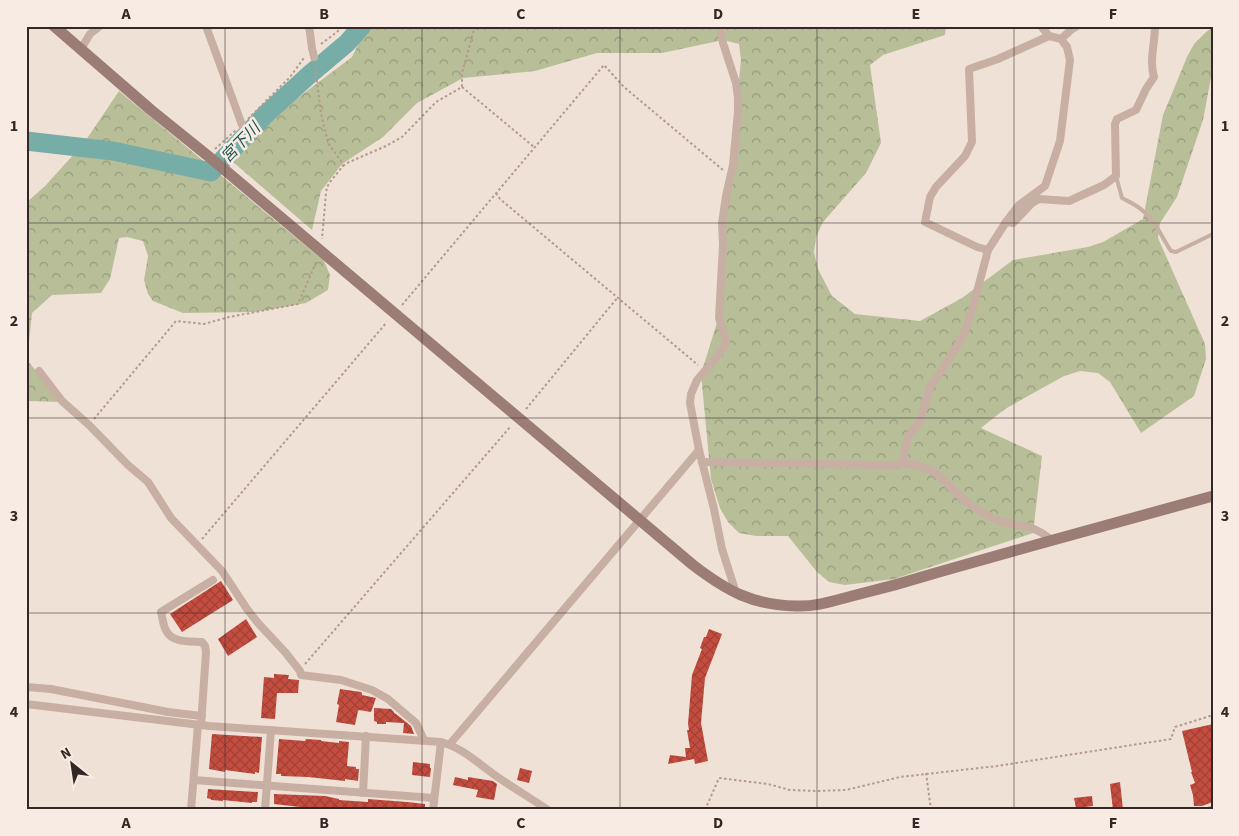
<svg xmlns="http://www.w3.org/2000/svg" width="1239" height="836" viewBox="0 0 1239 836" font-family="'Source Sans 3','Noto Sans JP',sans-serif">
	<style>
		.forest { fill: url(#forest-crowns) }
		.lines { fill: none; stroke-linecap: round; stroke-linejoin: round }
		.river { stroke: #77ada7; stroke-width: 19 }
		.building { fill: url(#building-cross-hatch) }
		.path { stroke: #b4998e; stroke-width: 2; stroke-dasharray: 2.5 2.5; stroke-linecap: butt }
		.lane { stroke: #c8afa4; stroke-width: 4 }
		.street { stroke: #c8afa4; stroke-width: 8 }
		.secondary { stroke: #9b7d75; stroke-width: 11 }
		.grid { fill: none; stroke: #332825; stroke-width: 1; stroke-opacity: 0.55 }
		.labels { text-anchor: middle; stroke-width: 5; stroke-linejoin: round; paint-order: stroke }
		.water-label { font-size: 16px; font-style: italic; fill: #1c544f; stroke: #f8ebe3 }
		.neatline { fill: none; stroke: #332825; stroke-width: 2 }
		.grid-label { font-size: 16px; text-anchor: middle; font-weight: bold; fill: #332825 }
	</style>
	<defs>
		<pattern id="forest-crowns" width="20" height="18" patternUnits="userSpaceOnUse" patternTransform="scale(1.25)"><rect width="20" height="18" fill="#b8bf98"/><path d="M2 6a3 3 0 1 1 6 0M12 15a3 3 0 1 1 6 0" fill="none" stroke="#969b7c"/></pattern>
		<pattern id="building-cross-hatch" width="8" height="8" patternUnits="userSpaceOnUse" patternTransform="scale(1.25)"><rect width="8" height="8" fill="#c54d40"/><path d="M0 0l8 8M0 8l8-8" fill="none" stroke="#a14035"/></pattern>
	</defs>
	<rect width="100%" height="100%" fill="#f0e1d7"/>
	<g class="forest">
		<path d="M367,26H946L945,35L883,55L870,65L881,143L866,173L823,222L816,237L814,252L818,269L832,296L855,314L920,321L962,298L1013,260L1088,247L1103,242L1143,219L1163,115L1187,57L1194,44L1206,32L1213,27V67L1203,120L1177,197L1160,223L1158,238L1205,344L1206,359L1194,396L1141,433L1110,382L1098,373L1080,371L1064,376L1005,409L981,428L1042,456L1033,533L894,579L845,585L829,582L817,572L788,536H756L739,533L728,522L720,508L711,479L701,374L719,316L718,285L741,60L739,44L723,40L662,53H597L535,71L463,78L417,103L383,137L342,164L321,191L312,230L233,162L279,112L352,57Z"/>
		<path d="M119,91L324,261L330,275L328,290L306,303L255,312L183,313L153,301L148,294L144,280L148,256L143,241L127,237L119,238L110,279L101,293L52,295L32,313L27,360L62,402L26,401V203L45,186L84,143Z"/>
	</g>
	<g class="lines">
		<path class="river" d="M26,141L113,151L211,172L266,114L309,75L347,43L362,26"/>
	</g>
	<g class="building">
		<path d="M221,581L233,600L182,632L170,614Z"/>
		<path d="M246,619L257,637L228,656L218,639Z"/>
		<path d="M709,629L722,634L705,678L701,723L708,761L695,764L694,759L668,764L670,755L686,757L685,748H690L687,730H689L688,724L692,675L702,649L700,648L704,637H706Z"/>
		<path d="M274,674L289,675L288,679L299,680L298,693H277L275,719L261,718L264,677L274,678Z"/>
		<path d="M340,689L361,692L362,693V695L376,698L371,712L359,710L358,711L355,725L336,722L339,705L337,704Z"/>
		<path d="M374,708L391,709L394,712V713L396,714L411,726L414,734L403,733L404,723L386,722V724H377V722L374,721Z"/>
		<path d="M1213,724V802L1202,806H1194L1193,795L1190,785L1195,783L1191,772H1192L1182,731Z"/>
		<path d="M212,734L262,737L259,773L255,772V774L225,770V772L209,769Z"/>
		<path d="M279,739L305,741L306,739L321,740V741L339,743V741L349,742L347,766L356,767V769H359L358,781L345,779V781L308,777L281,776V774H276Z"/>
		<path d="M413,762L430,764V768H431L430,777L412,775Z"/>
		<path d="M520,768L532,771L529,783L517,780Z"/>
		<path d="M455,777L468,780V777L493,781L497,784L494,800L476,797L478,790L453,785Z"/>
		<path d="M1120,782L1123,810H1113L1110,784Z"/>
		<path d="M208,789L258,792L257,802H252V803L223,800V801L211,800V799L207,798Z"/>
		<path d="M274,794L325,796L339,799V800L368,802V799L407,802L425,804V810H300V807L274,804Z"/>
		<path d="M1092,796L1093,806L1076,808L1074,798Z"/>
	</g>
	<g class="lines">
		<g class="path">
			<path d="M321,44L337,32L342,26"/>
			<path d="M315,65L321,114L327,138L328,143L341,161L343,166L330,182L327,187L326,193L322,239"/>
			<path d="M462,87L534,147"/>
			<path d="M248,119L290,77L304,58"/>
			<path d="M215,149L236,130"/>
			<path d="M343,166L347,163L386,146L402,137L436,102L462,87V73L475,26"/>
			<path d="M496,193L500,199L698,365"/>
			<path d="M402,305L604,65L624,87L723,170"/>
			<path d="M526,409L618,297"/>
			<path d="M94,419L176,321L204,324L229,317L298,304L317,260"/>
			<path d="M202,539L387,322"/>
			<path d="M305,664L511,426"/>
			<path d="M926,773L931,810"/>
			<path d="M705,810L719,778L768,784L790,790L817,791L846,790L900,777L997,766L1171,739L1175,727L1213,715"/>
		</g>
		<path class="lane" d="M1116,176L1122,198C1129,202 1137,205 1143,211C1156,221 1162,238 1171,251L1176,252L1213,234"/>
		<g class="street">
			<path d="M206,26L242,125"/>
			<path d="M309,26L312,48L314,57"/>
			<path d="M720,26L723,43L736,83L738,98V112L733,165L726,196L722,223L723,245L719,318L726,341L725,345L716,358L697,380L691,394L690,403L699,450L714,509L722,549L736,593"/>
			<path d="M1041,26L1049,36"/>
			<path d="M1049,36L1061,39L1067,47L1070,60L1060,141L1045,186L1019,205L1006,222L988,250L977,247L925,222L930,197L936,187L965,156L972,142L969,69L998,59Z"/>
			<path d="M1061,39L1072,29L1077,26"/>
			<path d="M81,49L90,34L100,26"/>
			<path d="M1006,222L1013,223L1032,203L1039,199L1069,201L1104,185L1116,176L1115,124L1117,119L1136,110L1146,89L1154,77C1149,61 1155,43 1155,26"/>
			<path d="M39,371L62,401L89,425L128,465L148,482L171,518L222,571L247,609L258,623L285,652L300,671L301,675L341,680L372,690L388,699L416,723L424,740"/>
			<path d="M702,462L886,465L914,464L930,470L937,474L964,500L979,511L999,521L1032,528L1042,533L1052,540"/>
			<path d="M902,464L908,437L920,421L930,387L946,364L964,334L973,307L988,250"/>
			<path d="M26,687L51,689L168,712L202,716"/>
			<path d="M26,704L209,726L441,742C463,748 480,765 499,778C515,789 532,799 548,810"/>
			<path d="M201,725L206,652L205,646L202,642C191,641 173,643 167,632C163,627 163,619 161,612L213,580"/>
			<path d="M450,744L699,450"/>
			<path d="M194,780L434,798"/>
			<path d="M363,793L366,736"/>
			<path d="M191,810L198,725"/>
			<path d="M265,810L271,730"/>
			<path d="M433,810L441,742"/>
			<path d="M1210,810L1213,809"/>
		</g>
		<path class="secondary" d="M54,26L151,110L213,160L693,565C727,591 752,605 796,606C815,607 833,601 852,596C881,589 910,581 939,572C1030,546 1122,521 1213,496"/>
	</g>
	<path class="grid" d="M225,26V810M422,26V810M620,26V810M817,26V810M1014,26V810M26,223H1213M26,418H1213M26,613H1213"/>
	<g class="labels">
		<g class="water-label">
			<text transform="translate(240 142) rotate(-46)" y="6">宮下川</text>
		</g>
	</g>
	<rect width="1239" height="836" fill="none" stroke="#f8ebe3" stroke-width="55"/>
	<g transform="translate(72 764) rotate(330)" stroke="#f8ebe3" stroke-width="4" paint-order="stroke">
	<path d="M0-4L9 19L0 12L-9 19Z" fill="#332825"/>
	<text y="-8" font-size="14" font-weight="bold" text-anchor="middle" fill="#332825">N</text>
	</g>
	<rect x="28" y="28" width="1184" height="780" class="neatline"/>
	<g class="grid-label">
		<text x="126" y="19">A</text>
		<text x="324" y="19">B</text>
		<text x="521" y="19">C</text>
		<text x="718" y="19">D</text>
		<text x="916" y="19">E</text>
		<text x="1113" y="19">F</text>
		<text x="14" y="131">1</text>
		<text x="1225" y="131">1</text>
		<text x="14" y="326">2</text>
		<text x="1225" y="326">2</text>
		<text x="14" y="521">3</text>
		<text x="1225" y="521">3</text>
		<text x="14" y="717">4</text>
		<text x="1225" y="717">4</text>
		<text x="126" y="828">A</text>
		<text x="324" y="828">B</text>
		<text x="521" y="828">C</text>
		<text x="718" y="828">D</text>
		<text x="916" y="828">E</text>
		<text x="1113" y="828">F</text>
	</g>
</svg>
